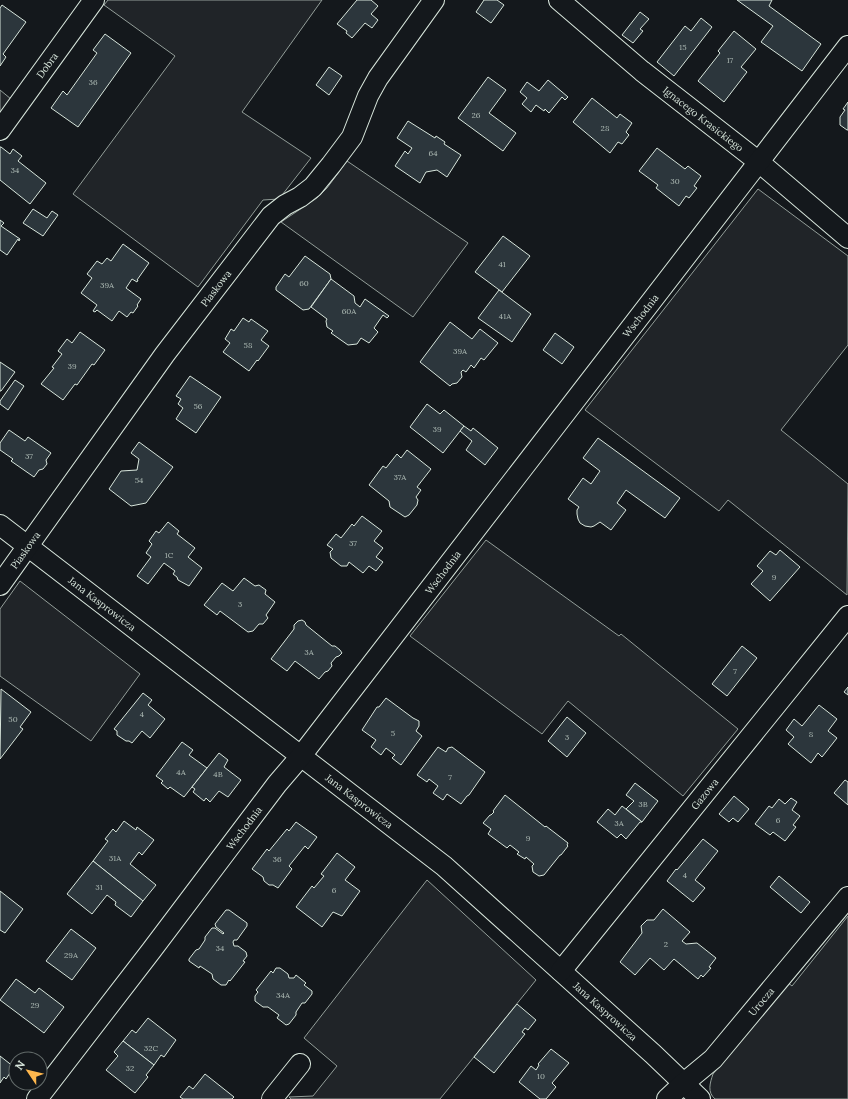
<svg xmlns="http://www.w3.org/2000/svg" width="848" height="1099" viewBox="0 0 848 1099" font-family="Lora,serif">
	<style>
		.green { fill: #202428; stroke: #939e99 }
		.building { fill: #2c363c; stroke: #d8e6dc }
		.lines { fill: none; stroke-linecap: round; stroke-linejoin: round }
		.street-casing { stroke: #d8e6dc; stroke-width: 22 }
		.street { stroke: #14181c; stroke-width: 20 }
		.labels { text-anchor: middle; stroke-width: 3; stroke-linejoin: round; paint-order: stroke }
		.number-label { font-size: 8px; fill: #adbab4 }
		.street-label { font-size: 10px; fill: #d8e6dc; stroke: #14181c }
	</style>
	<rect width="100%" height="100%" fill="#14181c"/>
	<g class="green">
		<path d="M108,0H322L242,112L311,158L279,199L263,200L198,287L73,194L175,56L104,5Z"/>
		<path d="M0,90L11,99L0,114Z"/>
		<path d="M347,161L468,243L413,317L281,222L317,198L327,188Z"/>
		<path d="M758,189L848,256V345L781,430L848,484L847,595L728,500L719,511L585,410Z"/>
		<path d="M486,540L619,636L621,634L738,729L683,796L568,701L542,734L410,636Z"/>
		<path d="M20,581L140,674L91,741L0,676V609Z"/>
		<path d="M427,880L536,980L440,1099H291L289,1097L313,1096L337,1066L304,1038Z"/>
		<path d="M848,916V1099H715C707,1092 710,1083 713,1074L787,982L792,986Z"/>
	</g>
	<g class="building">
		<path d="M357,0H371L378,6L371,14L378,20L372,28L365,23L352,38L346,33L347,31L337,24Z"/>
		<path d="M484,0H497L504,5L491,23L476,12Z"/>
		<path d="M737,0H772L769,6L821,44L802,71L761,42L773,26Z"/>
		<path d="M2,5L26,22L3,54L6,57L0,66V8Z"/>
		<path d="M640,12L649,19L640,29L643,31L633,43L622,35Z"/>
		<path d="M701,18L712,27L674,76L657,62L685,26L691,31Z"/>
		<path d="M734,31L756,49L741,67L747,72L724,102L698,81L720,53L718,51Z"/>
		<path d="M105,34L131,53L78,127L51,108L63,91L67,95L97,53L93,50Z"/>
		<path d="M329,67L342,76L329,95L316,85Z"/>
		<path d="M488,77L506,90L489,113L516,133L503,151L458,118Z"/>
		<path d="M548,80L568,97L565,100L562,97L549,113L545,109L544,111L536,105L531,112L522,104L527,98L520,92L527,82L539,91Z"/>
		<path d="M592,98L617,118L620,114L632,123L626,132L629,135L622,144L618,142L610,153L573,122Z"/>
		<path d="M848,102V130H847L840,125V117L845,110L843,109Z"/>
		<path d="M408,121L435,138L436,136L445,142L444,144L461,155L447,177L437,170L426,172L420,183L395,166L405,151L408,154L412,148L397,138Z"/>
		<path d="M0,147H1L10,154L13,149L22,156L18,161L46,183L30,204L0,180Z"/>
		<path d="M657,148L685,169L688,166L701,176L694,186L697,188L689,198L686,196L679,206L656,188L658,185L639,171Z"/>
		<path d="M33,209L47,218L52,211L58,215L43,236L23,223Z"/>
		<path d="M0,220L4,223L1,226L20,239L19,241L18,239L7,255L0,250Z"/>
		<path d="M503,236L530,256L502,292L475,272Z"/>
		<path d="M123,244L149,263L137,280H138L137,282L132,279L126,288L141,299L137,305L138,306L133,313L131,312L127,317L119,311L112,321L97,310L95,312L93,311L97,305L81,293L92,278L87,274L97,261L102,264L107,258L111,261Z"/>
		<path d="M305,256L330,274L331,279L309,309L303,310L276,290V287L285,274L289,277Z"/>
		<path d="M331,279L354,296L355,303L360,307L365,299L389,316L387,318L383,315L374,328L378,332L369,343L361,338L357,344L348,345L331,333L333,331L327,327L326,321L327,319L311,307Z"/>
		<path d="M499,290L531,314L512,342L478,318Z"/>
		<path d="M243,318L249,322L251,319L268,331L261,340L269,346L258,361L257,360L249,371L223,352L230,343L225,339L231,329L234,331Z"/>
		<path d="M450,322L472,339L480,329L498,343L484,360L481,358L474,368L471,365L466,372L463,370L461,372L462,377L457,383L452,384L450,386L420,362Z"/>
		<path d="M80,332L105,350L94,365L92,364L77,385L75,384L63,400L41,384L54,368L52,367L62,354L58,351L67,339L72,343Z"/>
		<path d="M555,333L574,347L562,364L543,350Z"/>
		<path d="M0,362L15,372L1,391H0Z"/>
		<path d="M190,376L221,397L196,433L176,419L183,408L178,404L181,399L176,396Z"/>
		<path d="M15,380L24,386L8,410L0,404V401Z"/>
		<path d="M427,404L440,414L444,410L464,426L443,453L410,427Z"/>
		<path d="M464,426L471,431L473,428L498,448L485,465L466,450L472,441L460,431Z"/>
		<path d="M9,430L25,441L28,437L51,453L46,460L47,464L43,469L39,470L34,477L11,461L13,459L0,450V443Z"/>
		<path d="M598,438L680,498L665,518L626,490L617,503L626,510L611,530L600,522L594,526L591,527L585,526L580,523L578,519L577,514V510L579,507L568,499L583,478L591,484L600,471L583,458Z"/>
		<path d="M139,442L173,467L146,503L131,506L109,489L121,471L137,470L139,459L131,453Z"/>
		<path d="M407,450L431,469L417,487L421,490L416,497L418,500L417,505L409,515L405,517L390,507L389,501L369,485L383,466L386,468L397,454L401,458Z"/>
		<path d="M362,516L382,531L374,541L383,548L376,557L383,562L376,571L369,566L363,573L349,562L347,566H341L331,558L330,552L333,549L327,545L336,534L341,538L352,524L354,526Z"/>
		<path d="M168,522L179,531L177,534L195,548L188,557L202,568L189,586L178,580L177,577L173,574L175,571L164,563L148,584L137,576L151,557L146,553L152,544L149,541L156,531L159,533Z"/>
		<path d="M780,550L800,567L770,601L751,584L763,571L757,566L770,551L776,555Z"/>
		<path d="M244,578L255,586L259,585L266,590L265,594L275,602L266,615L268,618L263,624H259L253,631L248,632L220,611L217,615L204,605L222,583L233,591Z"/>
		<path d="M302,620L305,622L306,625L332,646H335L340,650L342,653L339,656L336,657L331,663L332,666L328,671L325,672L319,679L295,661L287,671L271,659L294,629V625L298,621Z"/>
		<path d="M742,646L757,658L727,696L712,684Z"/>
		<path d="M848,687V695L844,692Z"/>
		<path d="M1,689L31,712L20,727L23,729L0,759Z"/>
		<path d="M143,693L152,700L148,705L165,719L150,738L142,731L132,743L129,741H126L117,735V731L114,729Z"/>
		<path d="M386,698L413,718L419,721V726L416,731L422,736L401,765L392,758L395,755L386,748L381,755L371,747L376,740L362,730L377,707H379Z"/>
		<path d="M819,705L837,719L828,731L837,738L822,757L818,753L811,763L788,744L794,737L786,730L794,719L802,726Z"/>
		<path d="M567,717L586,733L567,757L548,741Z"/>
		<path d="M182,742L193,750L189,755L207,768L184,797L170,787L168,789L161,783L163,781L156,776Z"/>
		<path d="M438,747L446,752L448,748L452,747L485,772L469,795L467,796L461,804L447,794L443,800L433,793L438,786L429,779L427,782L417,775Z"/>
		<path d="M219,753L228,760L224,767L241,780L228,797L219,791L210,802L206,798L204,801L193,792L195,789L192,787Z"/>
		<path d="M845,780L848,782V805L834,793Z"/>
		<path d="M635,783L658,801L642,822L626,809L634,801L626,795Z"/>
		<path d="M505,795L545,827L546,826L568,843L567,845L568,846L561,855H560L544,875L539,876L533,872L532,866L534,864L526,857L525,859L517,854L519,852L510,845L507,848L488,834L491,829L483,823L490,815H491L494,812L493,811Z"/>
		<path d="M734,796L749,809L738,822L733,818L729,822L719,814Z"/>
		<path d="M791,798L797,802L792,810L800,816L793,825L796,827L785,841L773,832L770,835L755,824L769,806L772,808L779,799L785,804Z"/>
		<path d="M622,806L642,822H640L626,839L621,834L617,838L597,822L608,809L615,815Z"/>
		<path d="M124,821L136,830L137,827L154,840L142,855L139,852L130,864L156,885L143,901L93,861L108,841L105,839L113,829L116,832Z"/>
		<path d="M296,822L317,837L308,849L305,846L289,866L292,869L278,888L273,885H269L264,881L263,877L252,869L267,849L269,851L287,829L289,831Z"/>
		<path d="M703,839L718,851L695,880L705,888L693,902L667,881L676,869L677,870Z"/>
		<path d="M337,853L355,867L345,880L360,891L342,916L333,912L322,927L296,907L312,886L314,888L324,876L321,874Z"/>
		<path d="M93,861L143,901L131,917L115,905L116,902L107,895L92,914L67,894Z"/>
		<path d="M779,876L810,902L801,913L770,887Z"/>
		<path d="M0,891L23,909L5,933L0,930Z"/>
		<path d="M663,909L690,932L682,941L686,944L697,943L716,958L709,967L711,968L703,977L701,975L698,979L674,959L664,970L650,958L635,975L620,962L642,933L641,926L647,920H654Z"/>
		<path d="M226,910H229L247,923V926L237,940H234L233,942L234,946H238L246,952L247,956L243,961L245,962L230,981L229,980L226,985H221L213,979L212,974L200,966L199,968L189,961V959L196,950L199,949L205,940V937L212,928H215L223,934L224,933L216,927L215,924Z"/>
		<path d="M71,929L96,948L72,980L46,961Z"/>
		<path d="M276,968H280L288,974L289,978H294L296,975L306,983L304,985L312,991V994L305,1003H302L296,1012V1015L289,1024L286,1025L277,1018L279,1015L268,1007H263L255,1001V996L258,992L256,990L271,971L273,973Z"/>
		<path d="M16,979L35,993L39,988L64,1007L44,1033L0,1000Z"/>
		<path d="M517,1004L536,1020L528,1030L525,1028L522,1032L525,1034L494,1073L474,1057Z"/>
		<path d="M148,1018L176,1040L164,1057L161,1055L154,1065L123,1041L132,1030L136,1033Z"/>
		<path d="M123,1041L154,1065L146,1075L148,1077L135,1093L106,1070L118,1056L114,1052Z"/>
		<path d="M551,1049L569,1063L552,1083L556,1087L546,1099H540L519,1082L531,1066L536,1070L539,1065L538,1064Z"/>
		<path d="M0,1056L14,1067L6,1079L4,1077L0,1083Z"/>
		<path d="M205,1074L234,1097L232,1099H183L180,1097L189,1086L193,1089Z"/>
	</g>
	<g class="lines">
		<defs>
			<g id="street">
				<path id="s1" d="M559,0L642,71L759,162L848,238"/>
				<path id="s2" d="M0,130L94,0"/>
				<path id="s3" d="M0,525L444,866L653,1054L700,1099"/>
				<path id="s4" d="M0,585L165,354L271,216L285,205L300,197L313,187L331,165L352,137L368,96L378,78L434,0"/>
				<path id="s5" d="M561,971L848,616"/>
				<path id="s6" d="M37,1099L151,951L277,784L301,756L848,46"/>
				<path d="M272,1099L300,1064"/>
				<path id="s7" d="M667,1099L684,1083L713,1059L848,897"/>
			</g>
		</defs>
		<use href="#street" class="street-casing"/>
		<use href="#street" class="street"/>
	</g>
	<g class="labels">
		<g class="number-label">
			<text x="683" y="50">15</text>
			<text x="730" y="63">17</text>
			<text x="93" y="85">36</text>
			<text x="476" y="118">26</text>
			<text x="605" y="131">28</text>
			<text x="433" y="156">64</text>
			<text x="15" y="173">34</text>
			<text x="675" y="184">30</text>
			<text x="502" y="267">41</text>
			<text x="304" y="286">60</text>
			<text x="107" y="288">39A</text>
			<text x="349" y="314">60A</text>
			<text x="505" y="319">41A</text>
			<text x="248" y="348">58</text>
			<text x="460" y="354">39A</text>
			<text x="72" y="369">39</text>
			<text x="198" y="409">56</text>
			<text x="437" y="432">39</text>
			<text x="29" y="459">37</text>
			<text x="400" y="480">37A</text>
			<text x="139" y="483">54</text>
			<text x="353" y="546">37</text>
			<text x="169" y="558">1C</text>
			<text x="774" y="580">9</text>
			<text x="240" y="607">3</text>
			<text x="309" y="655">3A</text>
			<text x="735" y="674">7</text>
			<text x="142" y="717">4</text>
			<text x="13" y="722">50</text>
			<text x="393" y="736">5</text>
			<text x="811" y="737">8</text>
			<text x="567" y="740">3</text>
			<text x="181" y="775">4A</text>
			<text x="218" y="777">4B</text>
			<text x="450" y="780">7</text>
			<text x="643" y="807">3B</text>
			<text x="778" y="823">6</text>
			<text x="619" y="826">3A</text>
			<text x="528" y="841">9</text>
			<text x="115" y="861">31A</text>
			<text x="277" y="862">36</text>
			<text x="685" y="878">4</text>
			<text x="99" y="890">31</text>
			<text x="334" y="893">6</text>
			<text x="666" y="947">2</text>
			<text x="220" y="951">34</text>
			<text x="71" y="958">29A</text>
			<text x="283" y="998">34A</text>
			<text x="35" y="1008">29</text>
			<text x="151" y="1051">32C</text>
			<text x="130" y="1071">32</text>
			<text x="541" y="1079">10</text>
		</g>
		<g class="street-label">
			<text dy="4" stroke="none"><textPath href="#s2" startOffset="80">Dobra</textPath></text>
			<text dy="4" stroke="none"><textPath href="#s1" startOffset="187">Ignacego Krasickiego</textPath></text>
			<text dy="4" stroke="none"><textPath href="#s4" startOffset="367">Piaskowa</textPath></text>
			<text dy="4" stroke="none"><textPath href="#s6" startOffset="989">Wschodnia</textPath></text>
			<text dy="4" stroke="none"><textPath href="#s4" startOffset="43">Piaskowa</textPath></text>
			<text dy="4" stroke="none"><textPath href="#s6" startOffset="665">Wschodnia</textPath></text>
			<text dy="4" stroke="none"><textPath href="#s3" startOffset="129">Jana Kasprowicza</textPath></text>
			<text dy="4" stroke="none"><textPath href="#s5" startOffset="228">Gazowa</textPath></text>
			<text dy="4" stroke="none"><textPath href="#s3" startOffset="453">Jana Kasprowicza</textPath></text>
			<text dy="4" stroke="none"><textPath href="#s6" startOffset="341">Wschodnia</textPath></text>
			<text dy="4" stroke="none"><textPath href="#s7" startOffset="136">Urocza</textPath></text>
			<text dy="4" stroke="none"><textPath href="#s3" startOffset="777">Jana Kasprowicza</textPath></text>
		</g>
	</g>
	<g transform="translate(28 1071) rotate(305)"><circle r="19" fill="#14181c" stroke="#626a69"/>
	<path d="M0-3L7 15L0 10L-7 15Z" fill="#ffb74d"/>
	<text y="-6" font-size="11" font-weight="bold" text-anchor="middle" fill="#d8e6dc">N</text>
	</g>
</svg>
